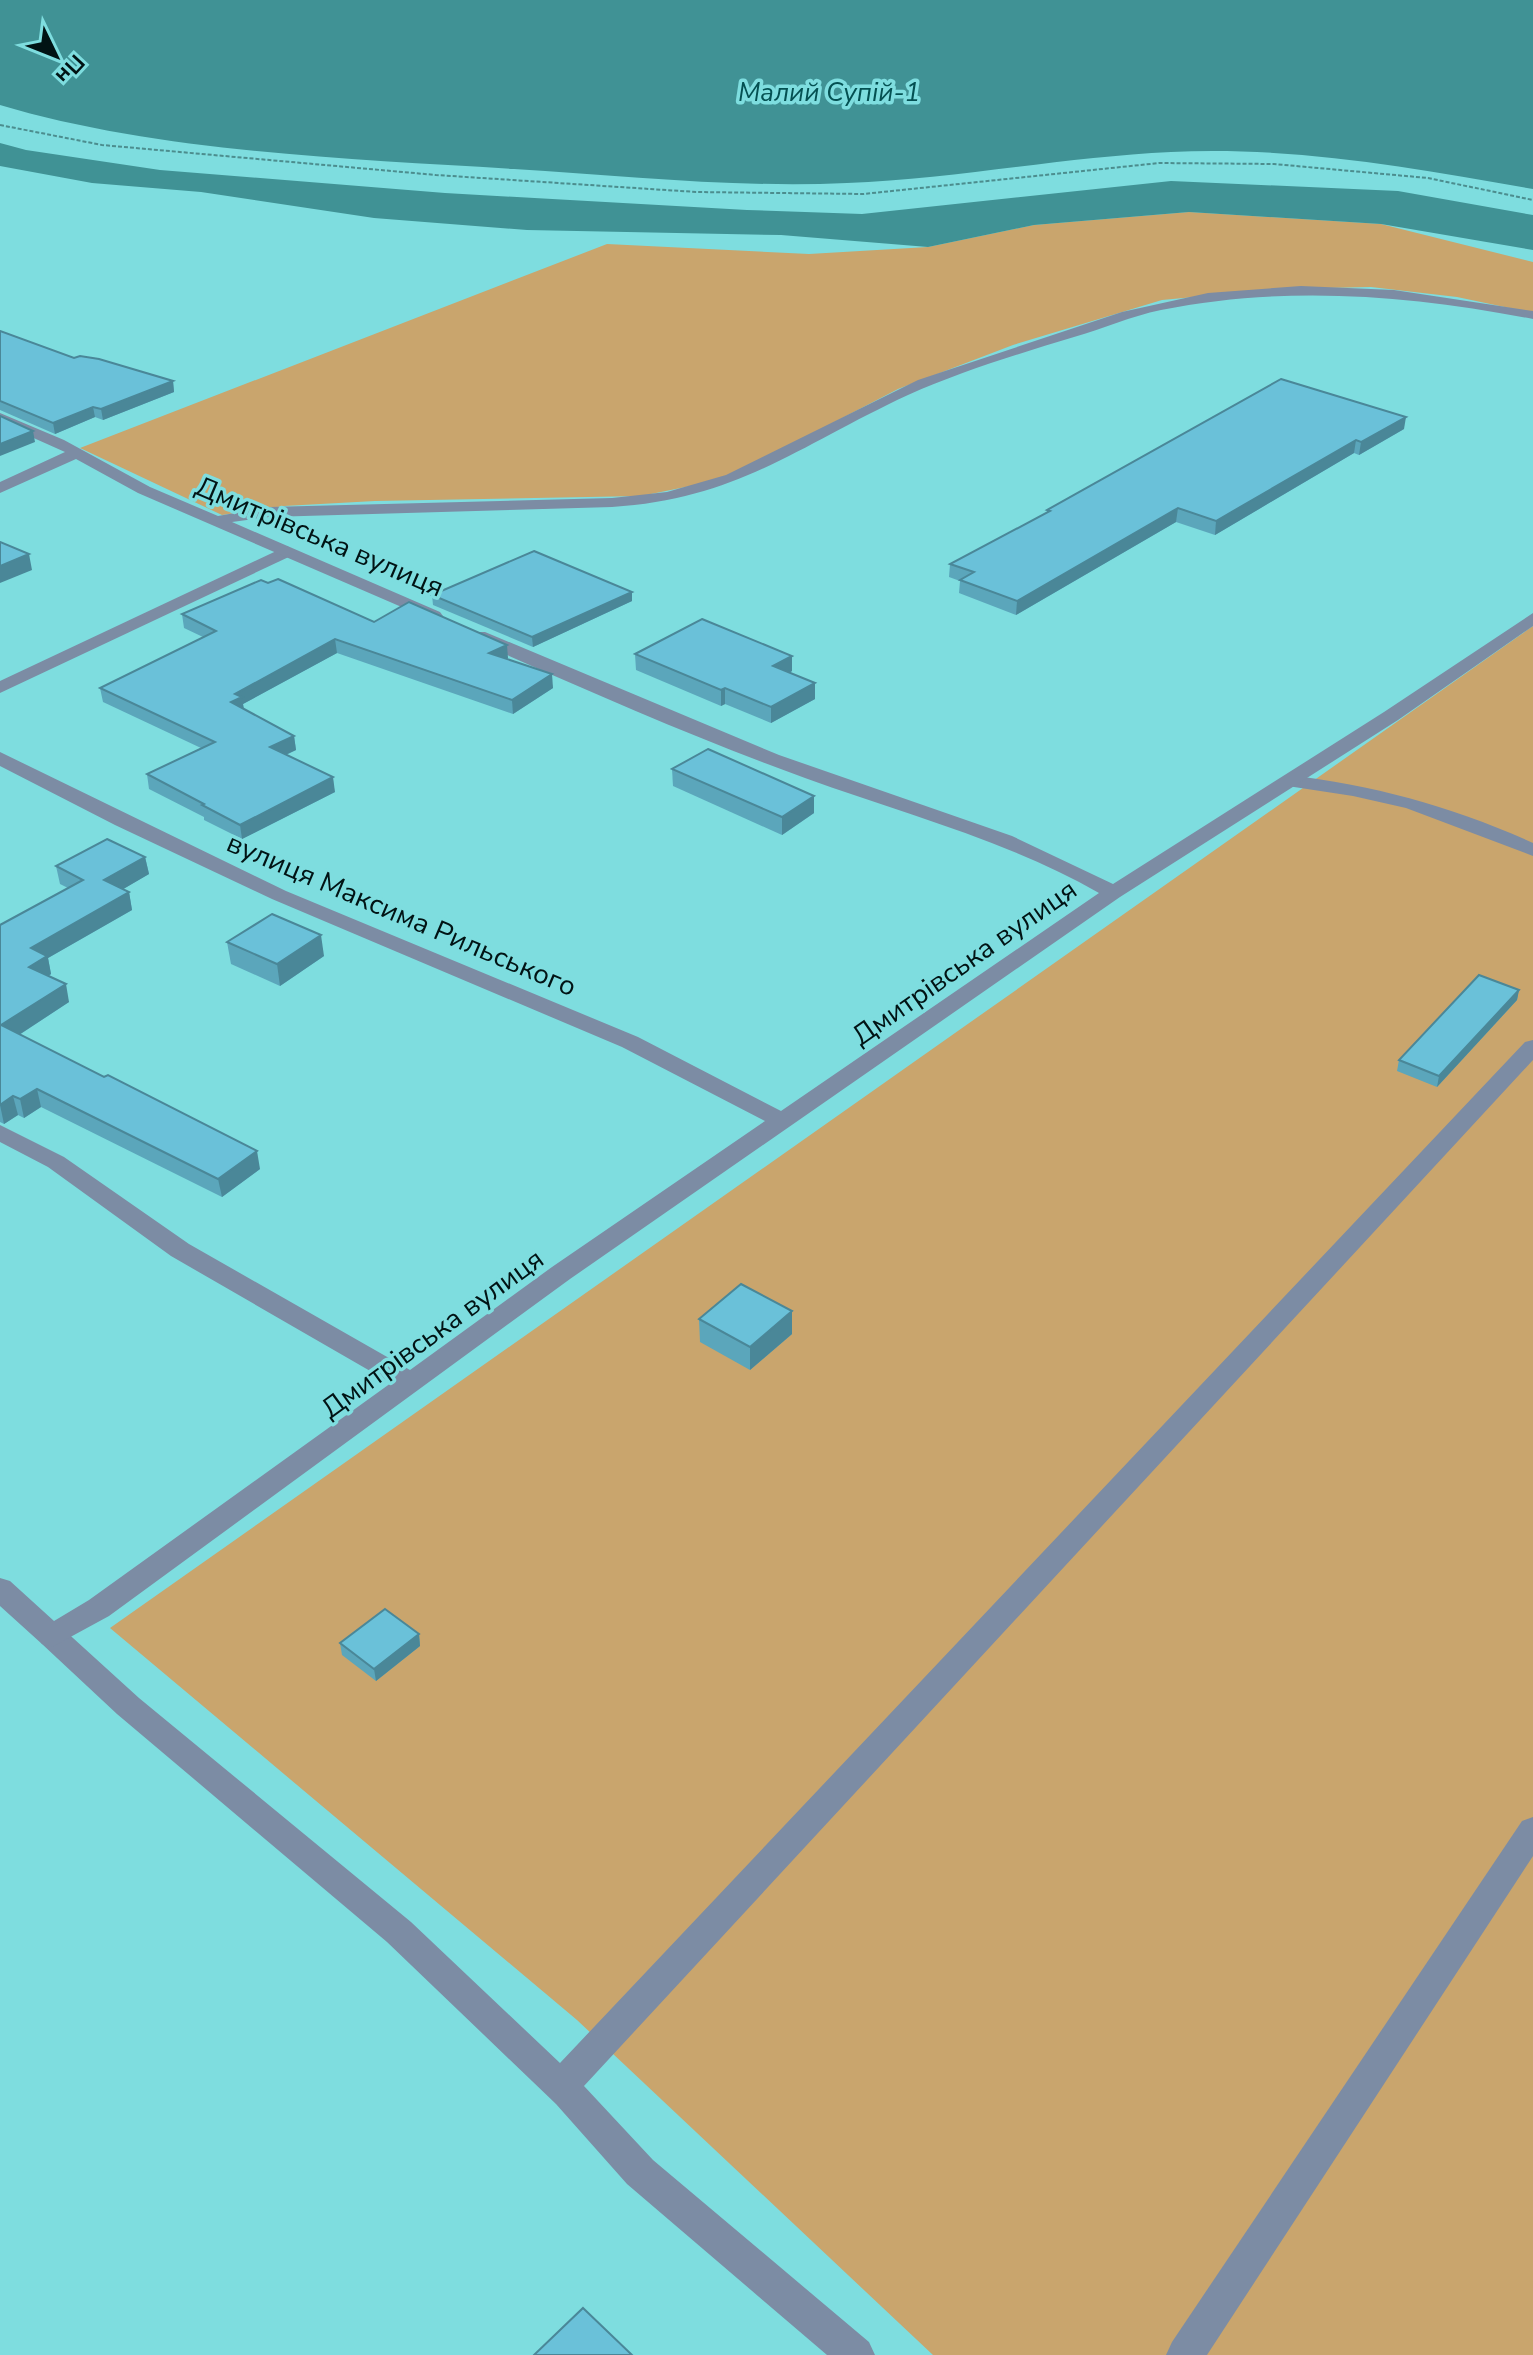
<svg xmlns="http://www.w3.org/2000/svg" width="1533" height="2355" viewBox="0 0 1533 2355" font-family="'Nunito Sans',sans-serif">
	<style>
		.green { fill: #c9a56d }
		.water { fill: #409295 }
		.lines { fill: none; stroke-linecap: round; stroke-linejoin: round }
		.path { stroke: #4c8d8e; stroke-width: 2; stroke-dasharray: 4 2; stroke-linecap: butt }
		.lane { fill: #7c8ca4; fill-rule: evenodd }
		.street { fill: #7c8ca4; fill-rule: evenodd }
		.wall { fill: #5ba6bb }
		.shaded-wall { fill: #4a8798 }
		.building { fill: #6ac1d9; stroke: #4a8798; stroke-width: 2 }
		.labels { text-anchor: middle; stroke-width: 7; stroke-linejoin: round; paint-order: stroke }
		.far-water-label { font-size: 26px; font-style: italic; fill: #045052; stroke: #7edddf }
		.street-label { font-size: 28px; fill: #011314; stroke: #7edddf }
	</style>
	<rect width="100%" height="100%" fill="#7edddf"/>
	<g class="green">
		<path d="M1189,212L1381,224L1533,262V313L1457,297L1371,287L1279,289L1162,300L1013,345L898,389L725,479L641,496L375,501L284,506L222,515L80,448L607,244L809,254L928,247L1034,225Z"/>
		<path d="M1533,626V2355H933L577,2020L110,1628Z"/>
	</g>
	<g class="water">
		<path d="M0,0H1533V189C1414,168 1292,146 1171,152C1063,157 955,179 847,183C737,188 625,176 514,169C350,159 157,152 0,105Z"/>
		<path d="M0,143L26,150L160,170L445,193L747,210L862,214L1171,181L1398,191L1533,215V250L1381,224L1189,212L1034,225L928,247L781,235L527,230L374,218L201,192L92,183L0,166Z"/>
	</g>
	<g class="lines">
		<path class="path" d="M0,125L102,145L436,175L696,192L863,194L1159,163L1274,164L1428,178L1533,200"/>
		<g class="lane">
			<path d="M287,546L295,551L293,555L0,693V681Z"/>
			<path d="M1288,775C1374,785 1454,807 1533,843V856L1406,808L1353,796L1281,785L1278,781Z"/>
			<path d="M1533,1040V1060L584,2086L653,2160L869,2342L875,2355H827L627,2184L556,2104L387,1942L117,1714L42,1644L37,1636L42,1628L52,1625L62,1628L139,1698L411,1922L560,2063L1525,1042Z"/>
			<path d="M1533,1817V1856L1207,2355H1166L1172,2342L1522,1821Z"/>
		</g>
		<g class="street">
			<path d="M1301,286L1394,290L1533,311V319C1409,295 1285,285 1161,310C1131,316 1103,329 1074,337C1018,354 962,371 908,395C800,445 738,499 612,507L269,517L232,522L440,612L443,616L440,620L434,621L138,493L76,459L0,493V482L65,452L0,423V413L64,440L150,487L218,516L269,507L612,498L667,492L726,475L918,380L1122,312L1208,293Z"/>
			<path d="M1533,613V626L1398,720L1120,897L570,1279L109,1616L52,1647L42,1644L0,1606V1578L10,1581L54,1621L89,1600L391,1383L171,1256L48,1167L0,1142V1125L64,1157L189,1244L410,1370L552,1267L765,1121L622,1047L272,899L115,825L0,766V752L286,891L638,1037L781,1111L1099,893C1006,840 904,814 805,778C692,737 582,688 473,640L470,636L473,632H485L779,755L1012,836L1113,884L1384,712Z"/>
		</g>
	</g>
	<g class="wall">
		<path d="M0,331L74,358L173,381L174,392L103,420L95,417L55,434L0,410Z"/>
		<path d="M1404,429L1359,455L1354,453L1215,535L1176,522L1016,615L959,593L960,581L949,577L950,564L1047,513V510Z"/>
		<path d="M432,595L632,601L533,647L433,605Z"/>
		<path d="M182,614L374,622L508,658L507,659L553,688L513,714L337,653L243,704L244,709L294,736L296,750L286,755L335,792L242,839L204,820V817L149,789L147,774L201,748L103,702L100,688L203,637L184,628Z"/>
		<path d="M635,654L792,656V671L789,673L815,683V699L771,723L725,704L721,706L636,670Z"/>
		<path d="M672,769L814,813L782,835L673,786Z"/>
		<path d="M145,857L149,874L123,889L129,892L132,910L48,958L51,974L49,976L69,1002L19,1035L260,1169L222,1197L41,1107L24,1118L18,1115L4,1124L0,1122V925L68,888L60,884L56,866Z"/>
		<path d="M227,942L324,956L280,986L231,964Z"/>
		<path d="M1519,990L1517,1000L1437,1087L1397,1071L1399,1060Z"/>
		<path d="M699,1319L792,1334L750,1370L700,1342Z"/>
		<path d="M419,1634L420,1646L376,1681L342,1655L340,1643Z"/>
	</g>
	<g class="shaded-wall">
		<path d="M173,381L174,392L103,420L101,409Z"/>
		<path d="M93,407L95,417L55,434L53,423Z"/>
		<path d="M1406,417L1404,429L1359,455L1361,442Z"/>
		<path d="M33,431L35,442L0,456V444Z"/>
		<path d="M1356,440L1354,453L1215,535L1216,521Z"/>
		<path d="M1178,508L1176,522L1016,615L1017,601Z"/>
		<path d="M29,554L32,570L0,583V566Z"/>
		<path d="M632,592V601L533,647L532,637Z"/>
		<path d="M335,639L337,653L243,704L244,711L231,702L235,694Z"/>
		<path d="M507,645L508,658L490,667L489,653Z"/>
		<path d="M792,656V671L773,682V666Z"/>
		<path d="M552,674L553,688L513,714L512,700Z"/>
		<path d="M815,683V699L771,723V707Z"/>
		<path d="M725,688V704L721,706V690Z"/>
		<path d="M294,736L296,750L272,761L270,747Z"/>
		<path d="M333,777L335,792L242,839L240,825Z"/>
		<path d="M814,796V813L782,835V817Z"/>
		<path d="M145,857L149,874L108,898L104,880Z"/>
		<path d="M129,892L132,910L48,958L51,974L33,985L29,967L31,948Z"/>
		<path d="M321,935L324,956L280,986L277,964Z"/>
		<path d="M66,984L69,1002L5,1044L1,1025Z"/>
		<path d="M1519,990L1517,1000L1437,1087L1439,1076Z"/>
		<path d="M37,1089L41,1107L24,1118L20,1099Z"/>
		<path d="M13,1096L18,1115L4,1124L0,1105Z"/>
		<path d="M257,1151L260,1169L222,1197L218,1179Z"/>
		<path d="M792,1311V1334L750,1370V1347Z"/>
		<path d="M419,1634L420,1646L376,1681L374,1669Z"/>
	</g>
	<g class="building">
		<path d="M0,331L74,358L80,356L99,359L173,381L101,409L93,407L53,423L0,401Z"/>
		<path d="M1281,379L1406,417L1361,442L1356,440L1216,521L1178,508L1017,601L960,580L974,572L950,564L1050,511L1047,510Z"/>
		<path d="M0,416L33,431L0,444Z"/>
		<path d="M0,542L29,554L0,566Z"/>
		<path d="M534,551L632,592L532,637L432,595Z"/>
		<path d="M278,579L374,622L409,602L507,645L489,653L552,674L512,700L335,639L235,694L242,697L231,702L294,736L270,747L333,777L240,825L202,805L204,804L147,774L215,742L100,688L216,631L182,614L261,580L268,583Z"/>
		<path d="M702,619L792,656L773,666L815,683L771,707L725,688L721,690L635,654Z"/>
		<path d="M708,749L814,796L782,817L672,769Z"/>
		<path d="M107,839L145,857L104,880L129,892L31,948L47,956L29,967L66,984L1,1025L104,1077L108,1075L257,1151L218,1179L37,1089L20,1099L13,1096L0,1105V925L83,880L56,866Z"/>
		<path d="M272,914L321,935L277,964L227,942Z"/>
		<path d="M1479,975L1519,990L1439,1076L1399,1060Z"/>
		<path d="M741,1284L792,1311L750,1347L699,1319Z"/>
		<path d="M385,1609L419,1634L374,1669L340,1643Z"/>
		<path d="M583,2308L632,2355H534Z"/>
	</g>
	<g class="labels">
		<g class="far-water-label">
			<text x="829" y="101">Малий Супій-1</text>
		</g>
		<g class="street-label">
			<text transform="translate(320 536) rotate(23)" y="10">Дмитрівська вулиця</text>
			<text transform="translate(402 914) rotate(23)" y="10">вулиця Максима Рильського</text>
			<text transform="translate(964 962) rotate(-35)" y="10">Дмитрівська вулиця</text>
			<text transform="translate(432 1333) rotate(-36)" y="10">Дмитрівська вулиця</text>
		</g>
	</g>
	<g transform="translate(56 56) rotate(133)" stroke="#7edddf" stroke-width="6" paint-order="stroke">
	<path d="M0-6L14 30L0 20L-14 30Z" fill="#011314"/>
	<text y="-12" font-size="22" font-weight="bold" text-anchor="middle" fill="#011314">Пн</text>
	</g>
</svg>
